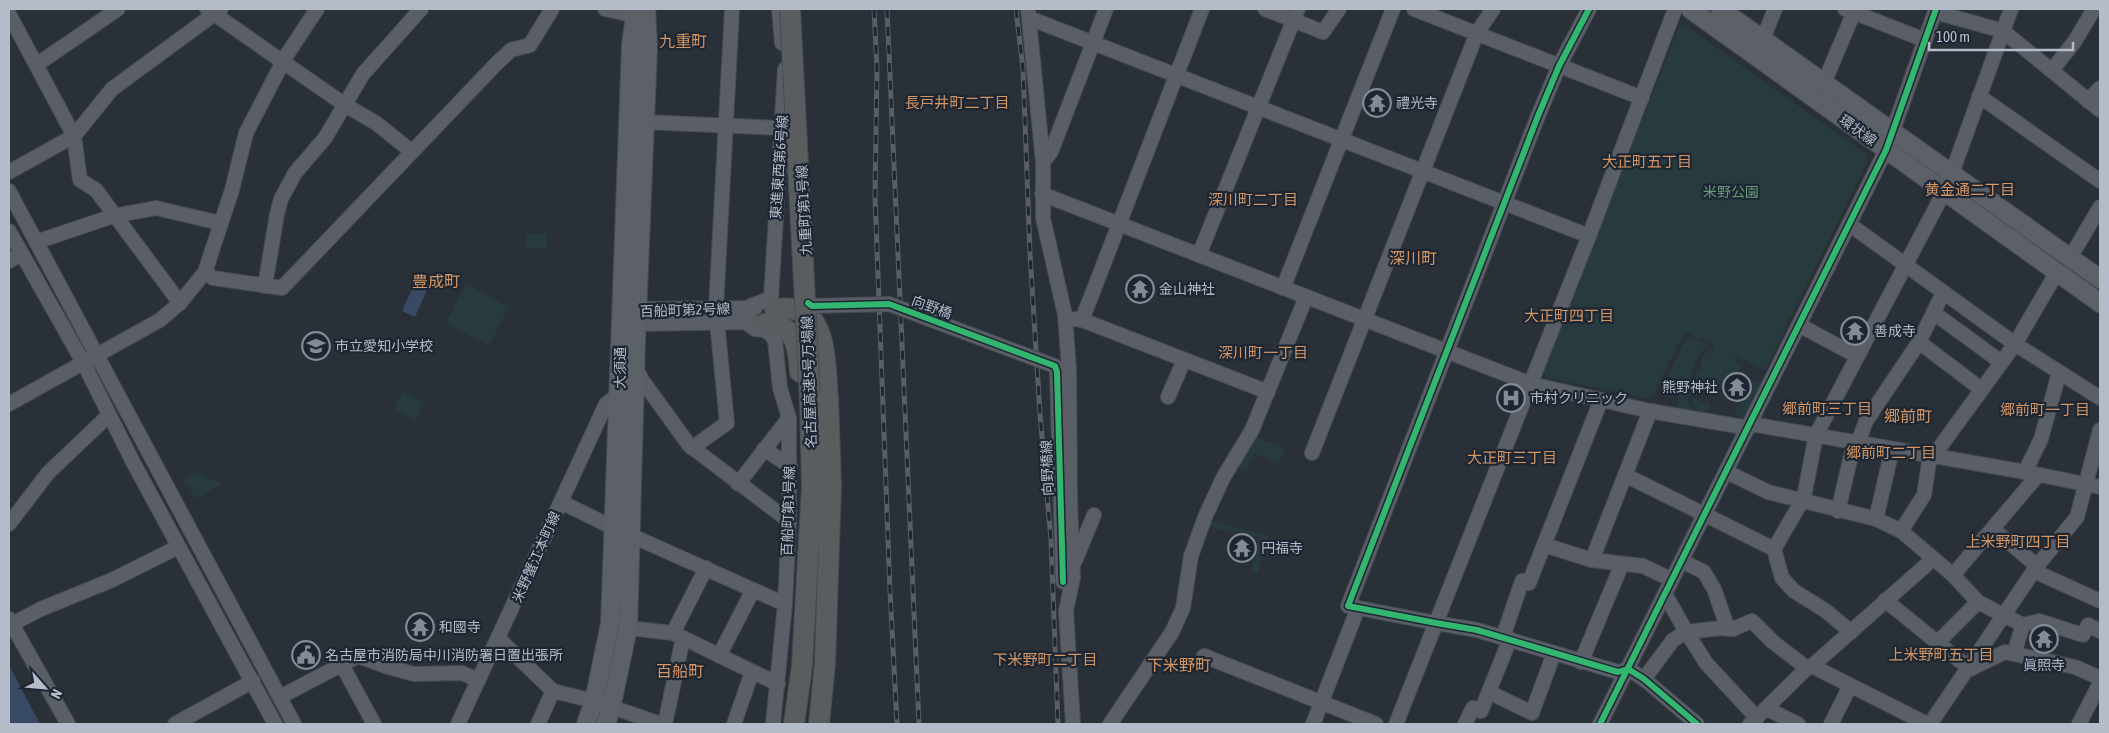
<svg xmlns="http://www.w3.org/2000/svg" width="2109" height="733" viewBox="0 0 2109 733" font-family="'Asap Condensed','Noto Sans JP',sans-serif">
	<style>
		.green { fill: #273a3e }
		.water { fill: #384963 }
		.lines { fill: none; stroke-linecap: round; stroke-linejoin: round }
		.minor-casing { stroke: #484c53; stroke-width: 16 }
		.major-casing { stroke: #484c55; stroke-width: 20 }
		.highway-casing { stroke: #474c53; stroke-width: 22 }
		.minor { stroke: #5a5e66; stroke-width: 14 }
		.major { stroke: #5c6168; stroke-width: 18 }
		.highway { stroke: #5a5d60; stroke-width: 20 }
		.rail-casing { stroke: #595d64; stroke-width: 5 }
		.rail { stroke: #1d2633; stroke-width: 3; stroke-dasharray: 9; stroke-linecap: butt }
		.minor-bridge-casing { stroke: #484c53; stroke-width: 16; stroke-linecap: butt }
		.highway-bridge-casing { stroke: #474c53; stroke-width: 22; stroke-linecap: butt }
		.minor-bridge { stroke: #5a5e66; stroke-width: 14 }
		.highway-bridge { stroke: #5a5d60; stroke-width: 20 }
		.cycleway-casing { stroke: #1d2633; stroke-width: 9 }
		.cycleway { stroke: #33b770; stroke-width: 6 }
		.labels { text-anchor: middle; stroke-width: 4.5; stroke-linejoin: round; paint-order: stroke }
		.poi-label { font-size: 14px; fill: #b4bcc9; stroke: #1d2633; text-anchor: start }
		.street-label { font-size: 14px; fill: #b4bcc9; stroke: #1d2633 }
		.park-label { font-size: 14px; fill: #6b9a76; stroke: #1d2633 }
		.neighbourhood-label { font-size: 15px; fill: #d59563; stroke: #1d2633 }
		.quarter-label { font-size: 16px; fill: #d59563; stroke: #1d2633 }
	</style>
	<rect width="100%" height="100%" fill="#2a3038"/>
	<g class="green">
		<path d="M1681,22L1866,154L1868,160L1791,317H1788L1786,328L1765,370L1735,355V362L1741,363V367L1737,372L1741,376L1739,382L1727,388L1724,386L1714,392L1706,391L1701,395L1696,396C1694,387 1693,378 1700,371L1701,360L1708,349L1714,351V345H1716L1702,338H1697L1686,330L1651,399L1547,378L1542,370Z"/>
		<path d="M526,233L547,234V249L526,248Z"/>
		<path d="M466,284L509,307L489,345L446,323Z"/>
		<path d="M1694,337L1705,343L1706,347L1693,364V370L1690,372L1693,393L1688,397V404L1692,408L1691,411L1678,410L1676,407C1676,405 1678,402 1678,400C1679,396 1671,378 1668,375L1685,341Z"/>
		<path d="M1742,381H1748L1752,383L1759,381L1763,387L1756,403L1749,405V411L1745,414L1744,418L1737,417L1736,409L1741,401L1739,394Z"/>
		<path d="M403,391L425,402L416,420L394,409Z"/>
		<path d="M1694,397L1701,402L1710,403V408L1703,413L1694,409L1691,399Z"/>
		<path d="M1252,436L1285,448L1278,465L1255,453L1245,471L1234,466Z"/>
		<path d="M197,472L222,484L196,499L184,480Z"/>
		<path d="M1209,520L1268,536L1258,574L1251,572L1260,537L1234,530L1233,533L1207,526Z"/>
	</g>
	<g class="water">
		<path d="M417,278L430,283L415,317L402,311Z"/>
		<path d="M9,665L40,724H9Z"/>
	</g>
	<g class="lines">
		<defs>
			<g id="minor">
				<path d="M207,9L345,105L376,123L411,151"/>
				<path d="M605,9L627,14"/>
				<path d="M779,9L782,43"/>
				<path d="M1028,9L1043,162V218L1065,315L1069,370L1070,500L1073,577L1066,611L1073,724"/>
				<path d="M1265,9L1323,32L1339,9"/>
				<path d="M1414,9L1642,98"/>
				<path d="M1589,9L1559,66L1538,116L1348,606L1436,623L1477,630L1618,672L1628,669L1644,679L1697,724"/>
				<path d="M1845,9L1925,40"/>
				<path d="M1935,12L2003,31L2100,110"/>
				<path d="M9,14L74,136L80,180L96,190L180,303"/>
				<path d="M1029,18L1589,236"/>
				<path d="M1763,39L1775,9"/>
				<path d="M36,65L118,9"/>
				<path d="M2052,70L2075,41L2094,9"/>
				<path d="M1824,83L1854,12"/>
				<path d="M1979,96L2100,181"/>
				<path d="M2088,101L2100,88"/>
				<path d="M644,122L781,128L792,132L800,139"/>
				<path d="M1043,162L1051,152L1106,9"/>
				<path d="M9,172L74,136L112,89L221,9"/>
				<path d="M1952,173L2011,9"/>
				<path d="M9,191L294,724"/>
				<path d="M1042,194L1531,384L1650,411L1749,428"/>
				<path d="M1849,224L2015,344L2100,398"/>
				<path d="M9,231L83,362L134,464L275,724"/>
				<path d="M36,242L113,216L156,208L220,223"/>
				<path d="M1199,255L1298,9"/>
				<path d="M2070,258L2100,207"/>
				<path d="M9,261L21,254"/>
				<path d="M205,272L213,278L282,288L497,63L511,50L530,45L552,9"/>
				<path d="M265,286L277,214L281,199L295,173L325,138L363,74L421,9"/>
				<path d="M1283,288L1393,9"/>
				<path d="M716,308L732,9"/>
				<path d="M746,308L771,298L785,69"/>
				<path d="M630,313L637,309L755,308"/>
				<path d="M1934,313L2001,362"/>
				<path d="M1075,319L1082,320L1268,392"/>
				<path d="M1082,320L1202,9"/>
				<path d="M628,321L636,324L753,322"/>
				<path d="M744,321L755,329L764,330L771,334L775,341L780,388L789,418V521L785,604L773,724"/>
				<path d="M1799,325L1857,356"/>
				<path d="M1919,342L1981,389"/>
				<path d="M1044,362L1055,366L1057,372L1063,582"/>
				<path d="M635,367L642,380L689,445L789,521"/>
				<path d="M1168,397L1184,360"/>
				<path d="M9,404L160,320L180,303L205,272L232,190L246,133L286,56L317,9"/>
				<path d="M1751,424L2025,472L2100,487"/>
				<path d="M1858,443L1866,421L1919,342L1943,293"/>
				<path d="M692,448L727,423L717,322"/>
				<path d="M764,449L790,466"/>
				<path d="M1312,453L1477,33L1493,9"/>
				<path d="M1727,472L1768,492L1876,519L1901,531L1953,575L1978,602L2023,625L2039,621L2083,635L2088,625L2100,631"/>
				<path d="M2025,472L2041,439L2059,373"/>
				<path d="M1625,475L1774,549L1799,506L1803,502L1816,435L1944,192"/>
				<path d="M738,484L789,418"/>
				<path d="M561,502L614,528"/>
				<path d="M1838,511L1854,443"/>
				<path d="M1876,519L1892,450"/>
				<path d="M9,524L48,473L109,415"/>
				<path d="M1993,529L2037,566"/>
				<path d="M1901,531L1924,495L1929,462L2015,344L2057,272"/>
				<path d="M630,535L785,604"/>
				<path d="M1544,545L1592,560L1643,566L1672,580"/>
				<path d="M1774,549L1782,578L1794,591L1826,611L1851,632"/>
				<path d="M1592,560L1650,411"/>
				<path d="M1075,561L1094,515"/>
				<path d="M1682,561L1704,572L1714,589L1728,629"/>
				<path d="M2034,571L2100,601"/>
				<path d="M1953,575L2038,475"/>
				<path d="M1665,594L1684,628L1706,663L1757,718"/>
				<path d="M1885,600L1970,669L2005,652L2075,667L2100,678"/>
				<path d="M9,619L68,724"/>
				<path d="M12,624L41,609L112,580L178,547"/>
				<path d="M628,628L673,633L778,684"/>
				<path d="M673,633L706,568"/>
				<path d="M1503,637L1522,581L1529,583L1601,400"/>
				<path d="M498,638L553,691L594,701L661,724"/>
				<path d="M1938,642L1978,602"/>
				<path d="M2014,653L2023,625"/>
				<path d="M719,656L753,590"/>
				<path d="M1204,656L1376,724"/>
				<path d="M1581,662L1622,564"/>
				<path d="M342,665L374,724"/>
				<path d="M1812,666L1927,724"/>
				<path d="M1644,679L1673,640L1686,632L1721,628L1733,629L1752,621L1773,642L1807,668"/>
				<path d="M1489,692L1532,713L1554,653"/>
				<path d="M280,697L358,656L388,667L414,674L462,673L478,680"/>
				<path d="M1767,709L1798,724"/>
				<path d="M175,724L253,681"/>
				<path d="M458,724L606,404L619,394"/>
				<path d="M538,724L553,691"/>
				<path d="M665,724L683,638"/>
				<path d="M734,724L752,672"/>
				<path d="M1110,724L1172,632L1183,608L1191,556L1205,517L1223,478L1252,430L1306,297"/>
				<path d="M1313,724L1358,608"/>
				<path d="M1396,724L1589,236L1675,9"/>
				<path d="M1465,724L1473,708L1481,711L1510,639"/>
				<path d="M1600,724L1886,150L1936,9"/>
				<path d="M1750,724L1807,668L1812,666L1933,559"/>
				<path d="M1831,724L1850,686"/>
				<path d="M1930,724L2037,566L2077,517L2100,430"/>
				<path d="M2079,724L2100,683"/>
			</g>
			<g id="major">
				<path d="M1690,9L2100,303"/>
				<path d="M1720,9L2100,279"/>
				<path d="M586,724L594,701L610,624L631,45L636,9"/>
				<path d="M606,724L611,708L628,628L636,340L648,47L646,9"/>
			</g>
			<g id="highway">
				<path d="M775,309C780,309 786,308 791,309C829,312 825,370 828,399"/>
				<path d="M764,324C796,324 798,345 800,372"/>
			</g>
		</defs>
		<use href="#minor" class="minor-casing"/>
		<use href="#major" class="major-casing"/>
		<use href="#highway" class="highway-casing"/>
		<use href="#minor" class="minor"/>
		<use href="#major" class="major"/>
		<use href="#highway" class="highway"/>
		<defs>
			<g id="rail">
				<path d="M874,9L877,68L875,196L890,591L897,724"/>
				<path d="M887,9L919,724"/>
				<path d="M1016,9L1023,69L1030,254L1040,414L1051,540L1058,724"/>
			</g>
		</defs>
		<use href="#rail" class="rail-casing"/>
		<use href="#rail" class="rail"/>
		<defs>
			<path id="minor-bridge" d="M808,303L812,306L889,304L1044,362"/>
			<g id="highway-bridge">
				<path d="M790,9L810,399L812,487L802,666L794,724"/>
				<path d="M819,724L825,663L831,486L828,399"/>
			</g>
		</defs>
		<use href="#minor-bridge" class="minor-bridge-casing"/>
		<use href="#highway-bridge" class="highway-bridge-casing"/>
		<use href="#minor-bridge" class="minor-bridge"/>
		<use href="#highway-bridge" class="highway-bridge"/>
		<defs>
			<g id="cycleway">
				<path d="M1589,9L1559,66L1538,116L1348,606L1436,623L1477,630L1618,672L1628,669L1644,679L1697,724"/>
				<path d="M808,303L812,306L889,304L1055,366L1057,372L1063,582"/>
				<path d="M1600,724L1886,150L1936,9"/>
			</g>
		</defs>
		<use href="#cycleway" class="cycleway-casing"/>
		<use href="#cycleway" class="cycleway"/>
	</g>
	<defs>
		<symbol id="temple-ring" viewBox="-11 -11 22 22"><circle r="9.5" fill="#1d2633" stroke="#848b96" stroke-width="1.5"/><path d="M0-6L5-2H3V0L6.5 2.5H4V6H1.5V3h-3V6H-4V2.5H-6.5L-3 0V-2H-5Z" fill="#848b96"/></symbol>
		<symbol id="school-ring" viewBox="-11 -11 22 22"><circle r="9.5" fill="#1d2633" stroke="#848b96" stroke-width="1.5"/><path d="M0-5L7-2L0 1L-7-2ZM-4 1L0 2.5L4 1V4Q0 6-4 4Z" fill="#848b96"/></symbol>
		<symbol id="hospital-ring" viewBox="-11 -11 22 22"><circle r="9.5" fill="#1d2633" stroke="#848b96" stroke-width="1.5"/><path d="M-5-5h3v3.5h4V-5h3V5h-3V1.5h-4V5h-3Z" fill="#848b96"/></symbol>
		<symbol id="civic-ring" viewBox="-11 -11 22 22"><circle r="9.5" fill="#1d2633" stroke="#848b96" stroke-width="1.5"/><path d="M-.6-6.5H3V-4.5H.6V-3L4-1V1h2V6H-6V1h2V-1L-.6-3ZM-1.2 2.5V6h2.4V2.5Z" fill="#848b96"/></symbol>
	</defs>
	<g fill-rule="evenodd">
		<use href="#temple-ring" x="1361" y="87" width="32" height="32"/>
		<use href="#temple-ring" x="1124" y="273" width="32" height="32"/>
		<use href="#temple-ring" x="1839" y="315" width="32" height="32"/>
		<use href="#school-ring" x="300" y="330" width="32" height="32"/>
		<use href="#temple-ring" x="1721" y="371" width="32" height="32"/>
		<use href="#hospital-ring" x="1495" y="382" width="32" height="32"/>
		<use href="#temple-ring" x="1226" y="532" width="32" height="32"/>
		<use href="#temple-ring" x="404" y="611" width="32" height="32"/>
		<use href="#temple-ring" x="2028" y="623" width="32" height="32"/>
		<use href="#civic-ring" x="290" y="639" width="32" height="32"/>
	</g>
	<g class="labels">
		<g class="poi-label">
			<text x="1396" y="108">禮光寺</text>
			<text x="1159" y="294">金山神社</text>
			<text x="1874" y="336">善成寺</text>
			<text x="335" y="351">市立愛知小学校</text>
			<text x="1718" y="392" text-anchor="end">熊野神社</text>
			<text x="1530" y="403">市村クリニック</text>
			<text x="1261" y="553">円福寺</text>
			<text x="439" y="632">和國寺</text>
			<text x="325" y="660">名古屋市消防局中川消防署日置出張所</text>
			<text x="2044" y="670" text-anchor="middle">眞照寺</text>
		</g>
		<g class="street-label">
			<text transform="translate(1858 130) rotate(36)" y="5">環状線</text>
			<text transform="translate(779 167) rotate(-86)" y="5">東進東西第6号線</text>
			<text transform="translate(804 210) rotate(-93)" y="5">九重町第1号線</text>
			<text transform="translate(932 307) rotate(20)" y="5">向野橋</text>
			<text transform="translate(685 310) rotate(-2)" y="5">百船町第2号線</text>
			<text transform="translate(620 368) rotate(-89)" y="5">大須通</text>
			<text transform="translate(809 382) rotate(-92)" y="5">名古屋高速5号万場線</text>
			<text transform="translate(1047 468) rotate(-92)" y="5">向野橋線</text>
			<text transform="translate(788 511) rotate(-88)" y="5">百船町第1号線</text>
			<text transform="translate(536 557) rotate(-66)" y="5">米野蟹江本町線</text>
		</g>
		<g class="park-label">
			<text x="1731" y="197">米野公園</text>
		</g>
		<g class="neighbourhood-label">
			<text x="957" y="108">長戸井町二丁目</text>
			<text x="1647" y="167">大正町五丁目</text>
			<text x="1970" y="195">黄金通二丁目</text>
			<text x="1253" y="205">深川町二丁目</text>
			<text x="1569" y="321">大正町四丁目</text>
			<text x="1263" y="358">深川町一丁目</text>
			<text x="1827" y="414">郷前町三丁目</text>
			<text x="2045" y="415">郷前町一丁目</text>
			<text x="1891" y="458">郷前町二丁目</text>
			<text x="1512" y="463">大正町三丁目</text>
			<text x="2018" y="547">上米野町四丁目</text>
			<text x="1941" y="660">上米野町五丁目</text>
			<text x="1045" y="665">下米野町二丁目</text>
		</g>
		<g class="quarter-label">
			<text x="683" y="47">九重町</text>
			<text x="1413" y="264">深川町</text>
			<text x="436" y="287">豊成町</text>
			<text x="1908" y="422">郷前町</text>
			<text x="1179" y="671">下米野町</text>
			<text x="680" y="677">百船町</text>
		</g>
	</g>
	<rect width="2109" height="733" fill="none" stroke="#b4bcc9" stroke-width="20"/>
	<g transform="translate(45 688) rotate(117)" stroke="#1d2633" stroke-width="4" paint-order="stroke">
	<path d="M0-4L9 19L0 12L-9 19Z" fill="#b4bcc9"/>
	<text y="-8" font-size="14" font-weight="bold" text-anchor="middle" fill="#b4bcc9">N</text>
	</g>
	<path d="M1929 42v8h144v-8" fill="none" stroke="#b4bcc9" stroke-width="2.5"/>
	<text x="1936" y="42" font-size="15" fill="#b4bcc9" stroke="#1d2633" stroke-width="4" paint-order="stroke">100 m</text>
</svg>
